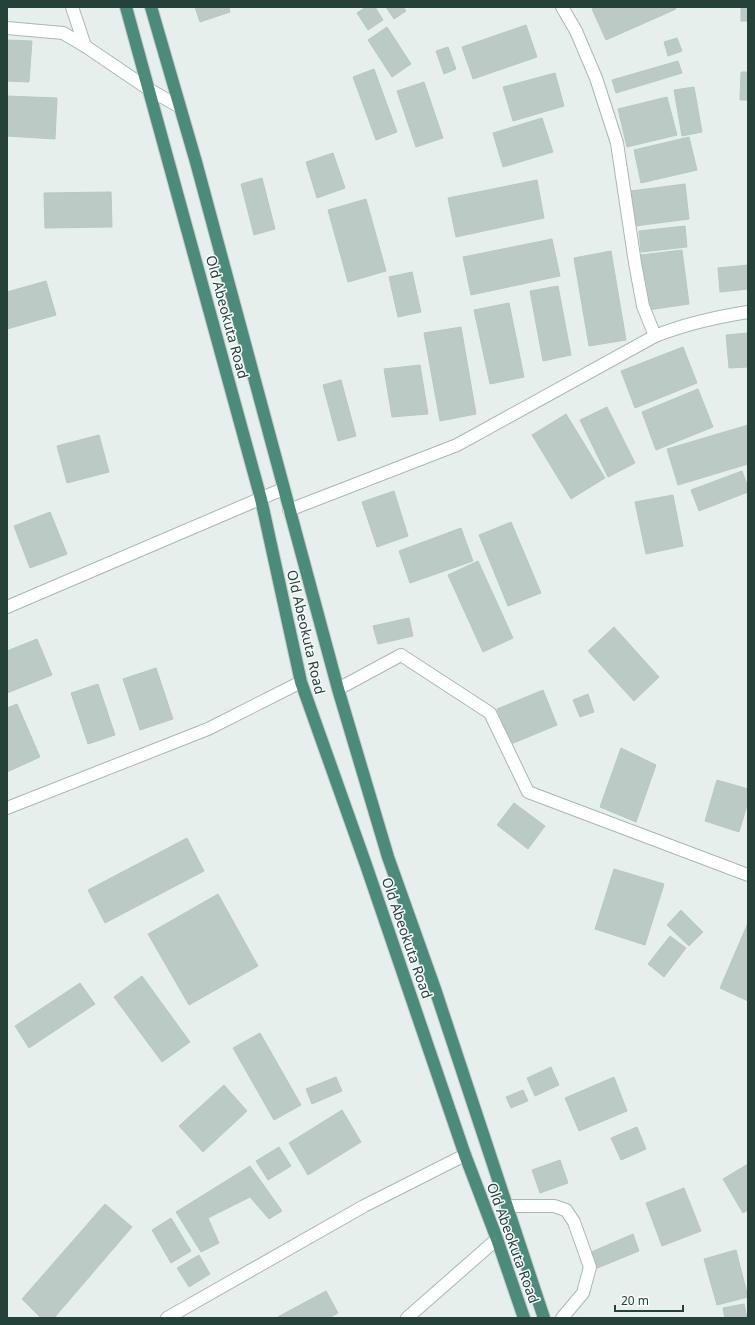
<svg xmlns="http://www.w3.org/2000/svg" width="755" height="1325" viewBox="0 0 755 1325" font-family="'Noto Sans',sans-serif">
	<style>
		.building { fill: #bbcac4; stroke: #b8c9c2 }
		.lines { fill: none; stroke-linecap: round; stroke-linejoin: round }
		.service-casing { stroke: #a8b8b2; stroke-width: 14 }
		.minor-casing { stroke: #a8b8b2; stroke-width: 14 }
		.trunk-casing { stroke: #c2cac8; stroke-width: 14 }
		.service { stroke: #fff; stroke-width: 12 }
		.minor { stroke: #fff; stroke-width: 12 }
		.trunk { stroke: #4c8a7c; stroke-width: 12 }
		.labels { text-anchor: middle; stroke-width: 3; stroke-linejoin: round; paint-order: stroke }
		.street-label { font-size: 14px; fill: #24423a; stroke: #f7fbf9 }
	</style>
	<rect width="100%" height="100%" fill="#e6efeb"/>
	<g class="building">
		<path d="M195,7H229L230,12L200,22Z"/>
		<path d="M366,7H375L383,20L368,30L357,13Z"/>
		<path d="M386,7H403L406,11L394,19Z"/>
		<path d="M597,7H675L676,9L606,40L592,9Z"/>
		<rect x="741" y="7" width="7" height="14"/>
		<path d="M526,25L537,57L473,79L462,47Z"/>
		<path d="M387,27L411,64L392,77L368,40Z"/>
		<path d="M677,38L682,51L668,56L664,42Z"/>
		<path d="M7,40L32,41L29,82L7,81Z"/>
		<path d="M448,47L456,69L444,74L436,51Z"/>
		<path d="M678,61L682,73L616,93L612,80Z"/>
		<path d="M374,69L397,132L376,140L353,77Z"/>
		<path d="M741,72H748V100H740Z"/>
		<path d="M555,73L564,106L513,121L503,87Z"/>
		<path d="M424,82L443,138L416,147L397,91Z"/>
		<path d="M694,87L702,132L682,136L674,90Z"/>
		<path d="M7,96L57,98L55,139L7,136Z"/>
		<path d="M667,97L677,135L627,147L618,109Z"/>
		<path d="M542,118L553,152L503,167L493,133Z"/>
		<path d="M689,137L697,170L641,183L634,150Z"/>
		<path d="M333,153L345,188L317,198L306,162Z"/>
		<path d="M262,178L275,229L254,235L241,184Z"/>
		<path d="M537,180L544,218L456,237L448,198Z"/>
		<path d="M685,184L689,219L635,226L631,191Z"/>
		<path d="M111,192L112,227L45,228L44,193Z"/>
		<path d="M366,199L386,271L348,282L328,210Z"/>
		<path d="M685,226L687,247L641,252L639,231Z"/>
		<path d="M552,239L560,276L471,295L463,257Z"/>
		<path d="M682,250L689,304L648,310L641,255Z"/>
		<path d="M611,251L626,340L589,346L574,258Z"/>
		<path d="M748,265V289L720,292L718,268Z"/>
		<path d="M412,272L421,312L398,317L389,277Z"/>
		<path d="M46,281L56,315L7,329V292Z"/>
		<path d="M558,286L571,355L543,361L530,291Z"/>
		<path d="M509,303L524,377L490,384L474,310Z"/>
		<path d="M461,327L476,414L440,421L424,333Z"/>
		<path d="M748,333V367L729,368L726,335Z"/>
		<path d="M683,347L697,383L635,408L621,371Z"/>
		<path d="M420,365L428,414L392,417L384,369Z"/>
		<path d="M341,380L356,436L338,441L323,385Z"/>
		<path d="M698,389L713,427L656,450L642,412Z"/>
		<path d="M607,407L635,463L608,477L580,420Z"/>
		<path d="M566,414L605,478L571,499L532,435Z"/>
		<path d="M748,425V464L678,485L667,449Z"/>
		<path d="M99,435L109,472L67,483L57,446Z"/>
		<path d="M742,471L748,487V492L699,511L691,490Z"/>
		<path d="M394,491L408,536L377,547L362,502Z"/>
		<path d="M673,495L683,546L646,554L635,502Z"/>
		<path d="M50,512L67,554L30,568L14,526Z"/>
		<path d="M511,522L541,593L508,606L479,535Z"/>
		<path d="M461,528L473,561L410,583L399,551Z"/>
		<path d="M478,561L513,638L483,652L448,575Z"/>
		<path d="M409,618L413,636L378,644L373,626Z"/>
		<path d="M614,627L659,677L634,701L588,651Z"/>
		<path d="M37,639L52,675L7,693V651Z"/>
		<path d="M156,668L173,719L140,730L123,679Z"/>
		<path d="M98,684L115,735L88,744L71,693Z"/>
		<path d="M543,690L557,725L511,744L497,709Z"/>
		<path d="M588,694L594,712L580,717L573,700Z"/>
		<path d="M17,704L40,757L7,772V708Z"/>
		<path d="M621,748L656,765L636,822L600,807Z"/>
		<path d="M717,780L748,789V802L739,832L705,821Z"/>
		<path d="M514,803L545,826L528,849L497,825Z"/>
		<path d="M187,838L204,871L105,923L88,890Z"/>
		<path d="M614,869L664,884L645,945L595,929Z"/>
		<path d="M218,894L258,966L189,1005L148,934Z"/>
		<path d="M681,910L703,932L689,946L667,925Z"/>
		<path d="M748,923V1001L720,988Z"/>
		<path d="M670,936L686,948L664,977L648,964Z"/>
		<path d="M142,976L190,1042L162,1062L114,997Z"/>
		<path d="M80,983L95,1004L29,1048L15,1026Z"/>
		<path d="M260,1033L301,1105L274,1120L233,1048Z"/>
		<path d="M551,1067L559,1085L535,1096L527,1078Z"/>
		<path d="M336,1077L342,1091L312,1104L306,1089Z"/>
		<path d="M614,1077L627,1111L579,1131L565,1098Z"/>
		<path d="M224,1085L247,1111L203,1152L179,1126Z"/>
		<path d="M523,1090L528,1101L511,1108L506,1097Z"/>
		<path d="M342,1110L361,1142L308,1175L289,1143Z"/>
		<path d="M637,1127L646,1149L621,1160L611,1138Z"/>
		<path d="M279,1147L291,1166L268,1180L256,1161Z"/>
		<path d="M560,1160L568,1183L540,1193L532,1170Z"/>
		<path d="M748,1164V1210L743,1213L723,1179Z"/>
		<path d="M250,1166L282,1211L269,1219L250,1197L208,1218L219,1243L201,1252L176,1212Z"/>
		<path d="M684,1188L701,1231L662,1246L646,1203Z"/>
		<path d="M105,1204L132,1227L54,1318H41L22,1299Z"/>
		<path d="M171,1218L191,1251L171,1263L152,1230Z"/>
		<path d="M633,1234L639,1251L595,1269L589,1253Z"/>
		<path d="M736,1250L748,1297L717,1305L704,1259Z"/>
		<path d="M199,1255L210,1274L189,1287L177,1268Z"/>
		<path d="M326,1291L338,1313L329,1318H276Z"/>
		<path d="M744,1304L747,1318H725L723,1308Z"/>
	</g>
	<g class="lines">
		<defs>
			<path id="service" d="M506,1206H554L566,1210L574,1222L590,1267L583,1293L562,1318"/>
			<g id="minor">
				<path d="M72,7L85,46"/>
				<path d="M562,7L576,31L596,78L617,143L635,263L643,306L655,336"/>
				<path d="M7,28L63,33L85,46L150,90L180,107"/>
				<path d="M289,510L457,445L655,336C685,324 716,317 748,312"/>
				<path d="M7,607L283,489"/>
				<path d="M338,689L401,655L490,713L528,792L748,875"/>
				<path d="M7,808L208,729L301,682"/>
				<path d="M167,1318L364,1206L465,1155"/>
				<path d="M407,1318L497,1239"/>
			</g>
			<g id="trunk">
				<path d="M126,7L261,499L301,682L366,865L465,1155L497,1239L524,1318"/>
				<path d="M151,7L196,162L338,689L388,857L435,989L544,1318"/>
			</g>
		</defs>
		<use href="#service" class="service-casing"/>
		<use href="#minor" class="minor-casing"/>
		<use href="#trunk" class="trunk-casing"/>
		<use href="#service" class="service"/>
		<use href="#minor" class="minor"/>
		<use href="#trunk" class="trunk"/>
	</g>
	<g class="labels">
		<g class="street-label">
			<text transform="translate(227 317) rotate(75)" y="5">Old Abeokuta Road</text>
			<text transform="translate(306 632) rotate(77)" y="5">Old Abeokuta Road</text>
			<text transform="translate(407 938) rotate(71)" y="5">Old Abeokuta Road</text>
			<text transform="translate(513 1243) rotate(70)" y="5">Old Abeokuta Road</text>
		</g>
	</g>
	<rect width="755" height="1325" fill="none" stroke="#24423a" stroke-width="16"/>
	<path d="M615 1305v6h68v-6" fill="none" stroke="#24423a" stroke-width="2"/>
	<text x="621" y="1305" font-size="12" fill="#24423a" stroke="#f7fbf9" stroke-width="3" paint-order="stroke">20 m</text>
</svg>
